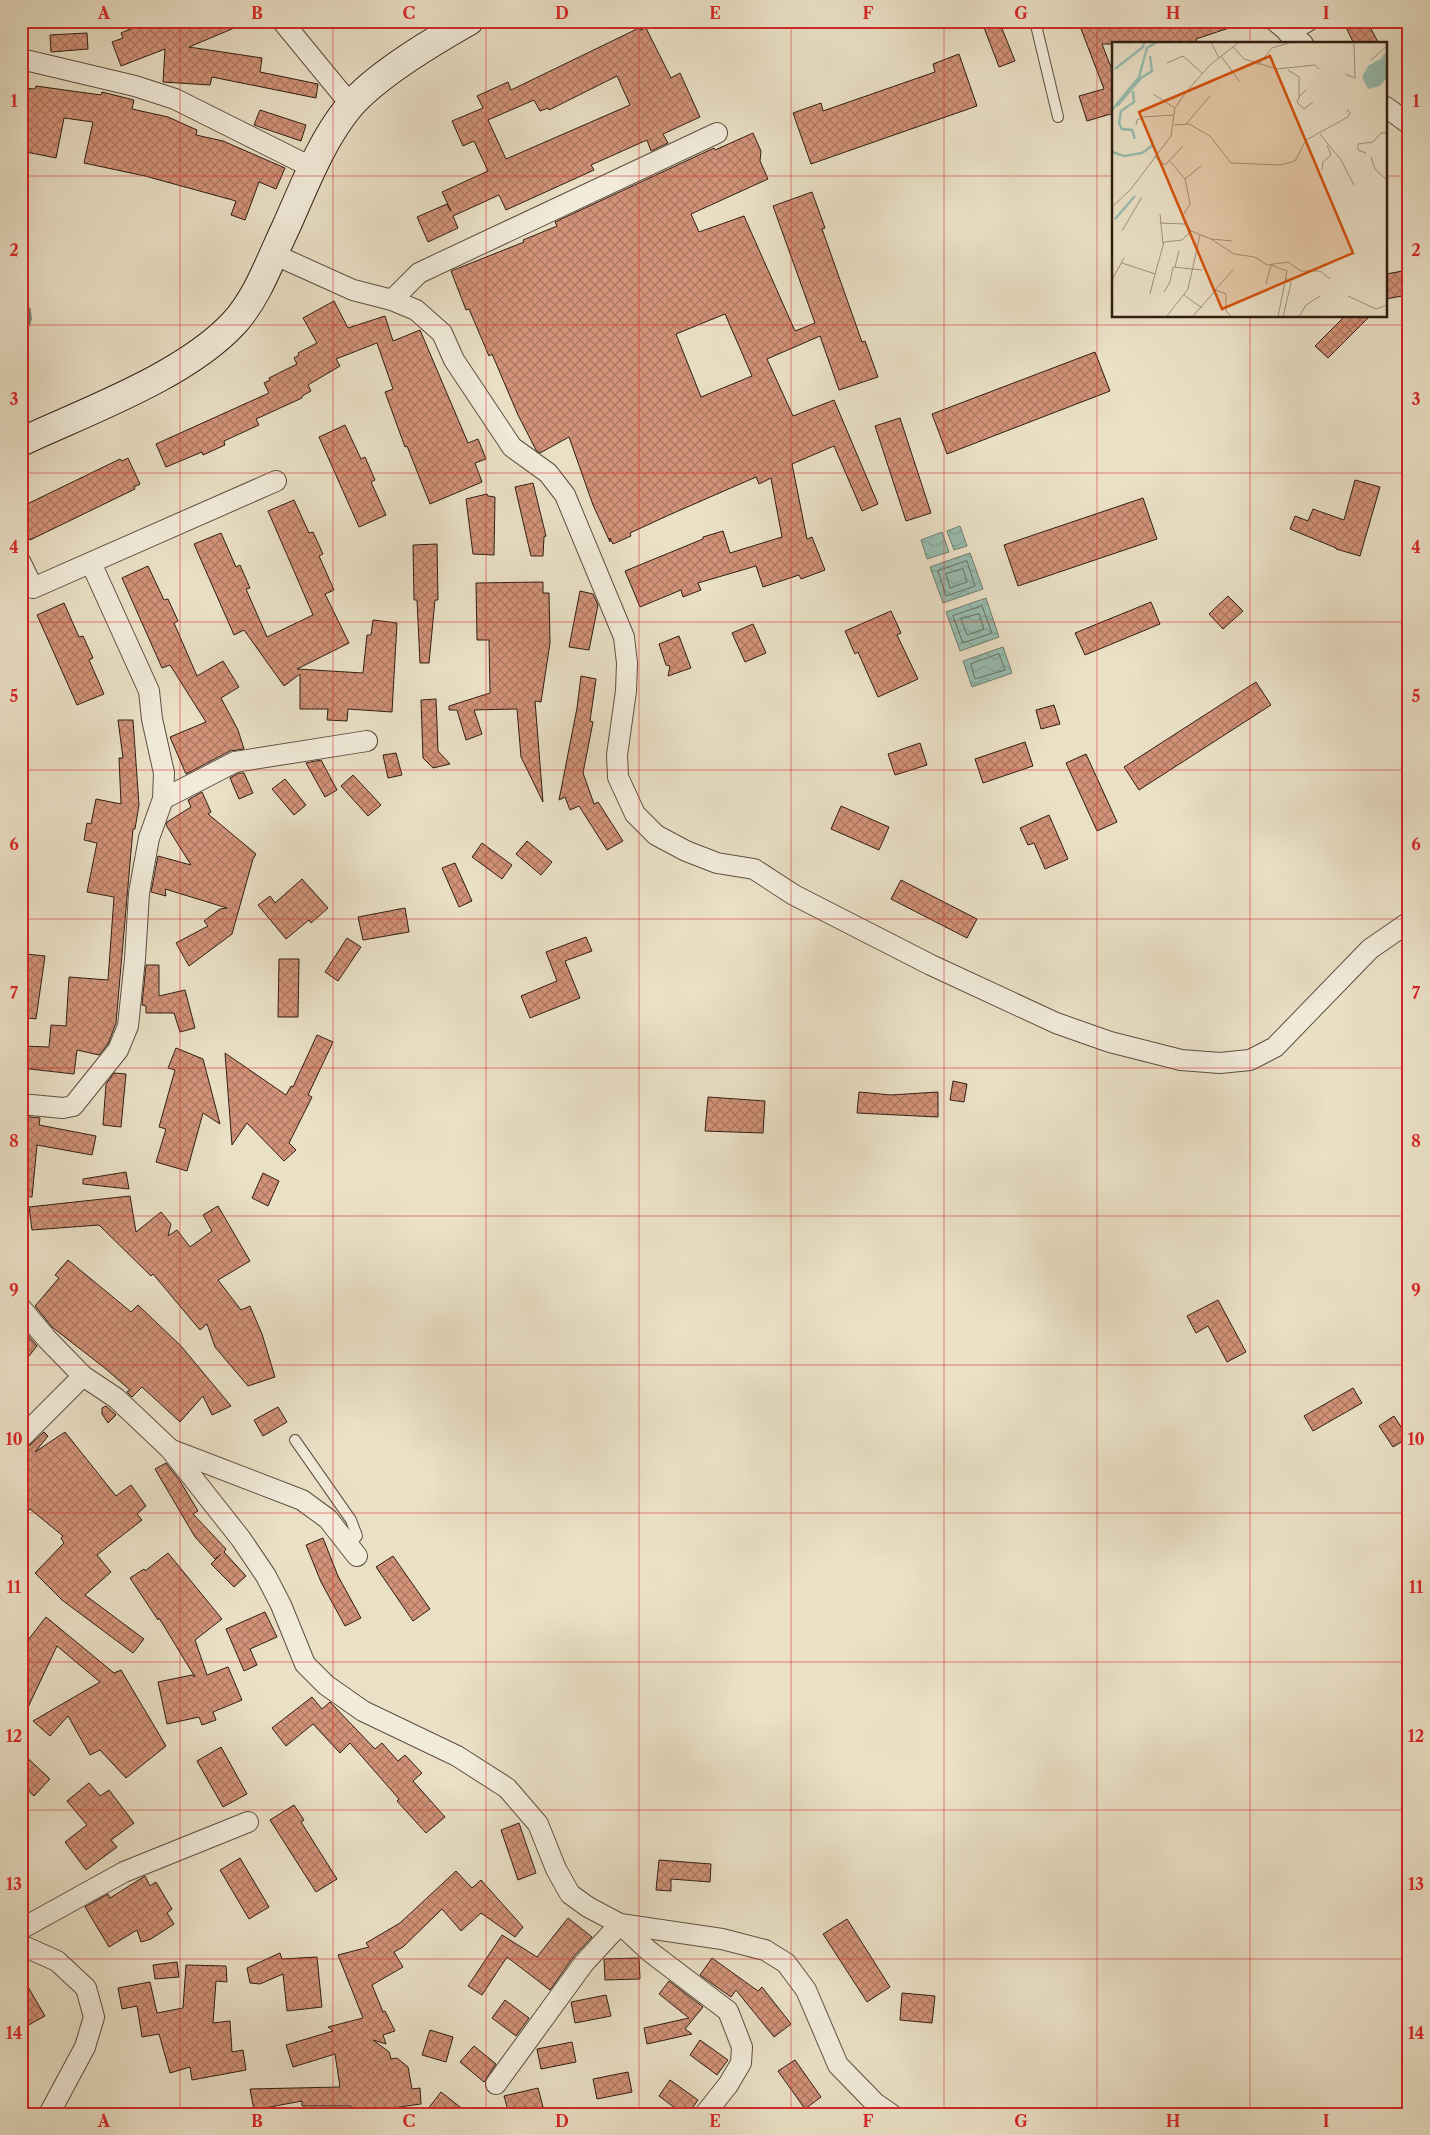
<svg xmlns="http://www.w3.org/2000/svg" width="1430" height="2135" viewBox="0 0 1430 2135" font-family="'Libre Caslon Text',serif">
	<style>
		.water { fill: url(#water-waves); stroke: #6f7d71 }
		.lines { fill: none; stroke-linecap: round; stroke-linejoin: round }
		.shore { stroke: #646e62; stroke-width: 1 }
		.stream { stroke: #6f7d71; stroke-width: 5.5 }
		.building { fill: url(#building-cross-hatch); stroke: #311e13; fill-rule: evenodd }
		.lane-casing { stroke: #5f4e40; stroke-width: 12 }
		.street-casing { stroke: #5f4e40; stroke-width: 22 }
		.secondary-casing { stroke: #311e13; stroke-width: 30 }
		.lane { stroke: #f1ebda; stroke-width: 10 }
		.street { stroke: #f1ebda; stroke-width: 20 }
		.secondary { stroke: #f1ebda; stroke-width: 28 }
		.grid { fill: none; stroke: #d62828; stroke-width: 1; stroke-opacity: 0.55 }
		.inset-river { fill: none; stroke: #98bdb0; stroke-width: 2.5 }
		.inset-road { fill: none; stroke: #a0927e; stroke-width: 1 }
		.view { fill: #d6530d; fill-opacity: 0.15; stroke: #d6530d; stroke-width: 2.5 }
		.inset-edge { fill: none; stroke: #311e13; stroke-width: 2.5 }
		.neatline { fill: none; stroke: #d62828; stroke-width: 2 }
		.grid-label { font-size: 16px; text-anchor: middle; font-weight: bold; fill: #d62828 }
	</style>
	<defs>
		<pattern id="water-waves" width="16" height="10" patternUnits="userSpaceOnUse" patternTransform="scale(1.25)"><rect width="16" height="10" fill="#98bdb0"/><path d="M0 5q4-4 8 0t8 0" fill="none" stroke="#83a296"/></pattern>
		<pattern id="building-cross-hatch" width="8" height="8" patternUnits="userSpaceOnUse" patternTransform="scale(1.25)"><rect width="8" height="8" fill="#d29379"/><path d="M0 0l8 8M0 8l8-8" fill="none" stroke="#ab7762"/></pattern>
	</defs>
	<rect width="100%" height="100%" fill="#eae0c6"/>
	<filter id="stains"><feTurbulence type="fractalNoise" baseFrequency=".004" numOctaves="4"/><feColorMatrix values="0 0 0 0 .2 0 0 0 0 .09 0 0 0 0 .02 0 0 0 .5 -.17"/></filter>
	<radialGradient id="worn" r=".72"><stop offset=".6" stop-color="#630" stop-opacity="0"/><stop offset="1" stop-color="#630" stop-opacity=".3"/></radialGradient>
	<g class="water">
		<path d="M960,526L967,546L954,550L947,531Z"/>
		<path d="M942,532L949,552L927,559L921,540Z"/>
		<path d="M970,553L983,589L943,603L930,567Z"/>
		<path d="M986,598L999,637L960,651L946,612Z"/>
		<path d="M1003,647L1012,673L972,687L963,661Z"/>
	</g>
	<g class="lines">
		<g class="shore">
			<path d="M967,561L975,586L946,596L938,571Z"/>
			<path d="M963,569L967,582L950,588L946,574Z"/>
			<path d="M982,606L992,633L963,643L953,616Z"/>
			<path d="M979,614L984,629L967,635L961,619Z"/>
			<path d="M999,654L1005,670L975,679L971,664Z"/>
		</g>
		<path class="stream" d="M21,306L28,310L29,319L21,343"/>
	</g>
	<g class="building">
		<path d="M150,21H251L189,47L262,58L260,72L318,84L316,98L212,77L210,85L163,82L165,49L121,66L112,42L123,38L121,33Z"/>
		<path d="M991,21H999L1015,61L999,67L983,25Z"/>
		<path d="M1078,21H1241V24L1196,39L1198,44H1102L1114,75V113L1087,121L1079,96L1104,89Z"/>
		<path d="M1343,21H1367L1379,44H1354Z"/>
		<path d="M639,28L640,30L646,28L671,78L680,73L700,117L663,134L668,143L651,151L647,140L591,165L594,170L506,210L499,195L453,216L458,228L428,242L417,217L447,204L451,211L442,192L488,171L474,141L463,146L452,121L483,108L477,96L508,82L511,90ZM617,76L630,105L506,159L488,120L534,100L540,111L548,108L549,110Z"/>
		<path d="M87,33L88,49L51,52L50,35Z"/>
		<path d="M959,54L977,106L811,164L793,113L821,103L823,111L935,72L933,64Z"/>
		<path d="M36,86L101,95L102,92L134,100L132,109L168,117L197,130L196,135L223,141L285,168L276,189L259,182L245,220L231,215L236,201L145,176L84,163L93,122L64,118L56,158L21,151V88L35,89Z"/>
		<path d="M260,110L306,125L301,141L254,125Z"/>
		<path d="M753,133L761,151L760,161L768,179L691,214L699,232L744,216L795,331L815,323L773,206L812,192L825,228L822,229L862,342L865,341L878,377L839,390L820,336L767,359L793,416L834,400L878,504L862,511L834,446L792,464L807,539L812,537L825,570L801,579L799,575L763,587L756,566L698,583L701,590L683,597L681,590L640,607L625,571L703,539V537L723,531L730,553L782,537L771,478L759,484L756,477L669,515L630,533L631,536L613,544L610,538V542L593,505L569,437L540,453L536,450L518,415L492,354L489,356L469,309L466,310L451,271L524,242L523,240L557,226L555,222L714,148L715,150ZM725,314L752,376L701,397L676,334Z"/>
		<path d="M1403,271L1407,295L1386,299V274Z"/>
		<path d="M334,301L348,328L385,316L393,341L420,330L468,443L478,439L486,459L475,463L482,482L430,504L407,446L405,447L385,392L393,389L377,343L336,359L340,366L308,385L311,391L302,396V398L256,419L259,425L224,441L225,445L203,455L202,452L166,467L156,444L269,393L264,383L270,380L269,378L297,364L294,358L299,355L298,353L317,343L303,318Z"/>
		<path d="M1345,316H1370L1328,358L1315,346Z"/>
		<path d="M1095,352L1110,391L947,454L932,414Z"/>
		<path d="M900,418L931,513L906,521L875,426Z"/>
		<path d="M345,425L361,459L365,457L375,480L371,482L386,515L359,527L319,437Z"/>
		<path d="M128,458L140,484L134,487L135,489L30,540L29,538L21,542V507L120,459L122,461Z"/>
		<path d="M1355,480L1380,487L1360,556L1336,549V548L1290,529L1295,516L1308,521L1313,509L1344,520Z"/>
		<path d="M533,483L546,536L544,537L543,556H531L515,487Z"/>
		<path d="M487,494L488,496L495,497L494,555L473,554L466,499Z"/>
		<path d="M1143,498L1157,539L1018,586L1004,545Z"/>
		<path d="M294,500L309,533L313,532L323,554L319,556L334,590L325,594L349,643L297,669L363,673L367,635H371L373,620L397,623L392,712L348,709L347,721L327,720L328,709H300V674L284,686L244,630L234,635L194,544L221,533L236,567L240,565L250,588L246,589L267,637L313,615L268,511Z"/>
		<path d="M437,544L438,600H435L429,663H420L417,600H414L413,545Z"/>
		<path d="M148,566L164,600L168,599L178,621L174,623L197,676L223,661L239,687L221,698L238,730L244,749L230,751L186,774L170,737L206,722L170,665L162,668L122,578Z"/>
		<path d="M543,582V593H549L550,643L541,702L535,701L543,802L521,757L517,709L474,710L482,734L466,740L457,710H449V706L490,693L489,640H477L476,583Z"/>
		<path d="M580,591L593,594L598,605L589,650L569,647Z"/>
		<path d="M1228,596L1243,611L1223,629L1209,614Z"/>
		<path d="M1151,602L1160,624L1085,655L1075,633Z"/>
		<path d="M64,603L79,637L83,636L93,658L89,660L104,694L77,705L37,615Z"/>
		<path d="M891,611L901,633L897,635L918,679L878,697L858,652L855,654L845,631Z"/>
		<path d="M753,624L766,653L745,662L732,633Z"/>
		<path d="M679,636L691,668L668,676L670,666L666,665L659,644Z"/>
		<path d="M581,676L596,679L590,721L593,722L583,773L594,804L598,802L623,841L607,850L579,806L570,810L565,797L559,800L577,708Z"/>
		<path d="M1256,682L1271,705L1139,790L1124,767Z"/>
		<path d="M436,699L438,751L450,764L433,768L423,758L421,700Z"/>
		<path d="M1054,705L1060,724L1041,729L1036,710Z"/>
		<path d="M118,720H133L139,805L135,829H133L116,1023L108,1044L99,1055L77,1050L74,1074L21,1068V1046L49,1047L51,1025L66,1026L69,977L108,980L114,897L87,892L97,843L84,840L87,823L91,824L96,799L121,804L119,758H123Z"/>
		<path d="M1025,742L1033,766L983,783L975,759Z"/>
		<path d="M920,743L927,765L895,775L888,754Z"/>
		<path d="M396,753L402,775L388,778L383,755Z"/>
		<path d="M1086,754L1117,822L1097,831L1066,763Z"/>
		<path d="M321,760L337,790L325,797L306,763Z"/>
		<path d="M239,773H244L253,793L239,799L230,778Z"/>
		<path d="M353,775L381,805L368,816L341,786Z"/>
		<path d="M285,779L306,805L294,815L272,789Z"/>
		<path d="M202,792L211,812L208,814L256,854L253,859L232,934L189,966L176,943L208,926L204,921L220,909L227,908L165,889L166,896L151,892L158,856L191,865L166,825L167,822L191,807L188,800Z"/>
		<path d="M841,806L889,827L879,850L831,829Z"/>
		<path d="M1049,815L1068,859L1045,869L1034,843L1028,845L1020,828Z"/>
		<path d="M527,841L552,862L541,875L516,854Z"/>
		<path d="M482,843L512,865L502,879L472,857Z"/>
		<path d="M455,863L472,901L459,907L442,868Z"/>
		<path d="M302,879L328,908L311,923L309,920L286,939L258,905L270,896L275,903Z"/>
		<path d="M901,880L977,919L967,938L891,899Z"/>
		<path d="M405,908L409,932L363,940L358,917Z"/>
		<path d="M586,937L592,951L565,961L580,998L530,1018L521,996L557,981L546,952Z"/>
		<path d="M347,938L361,947L338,981L325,972Z"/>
		<path d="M26,954L45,956L36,1019L21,1017V985Z"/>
		<path d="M279,959H299L298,1017H278Z"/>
		<path d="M146,965H159V996L185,990L195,1028L180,1032L174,1013H146V1006L142,1005Z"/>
		<path d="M317,1035L333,1042L308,1095L312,1097L289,1143L296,1150L284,1161L247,1123L232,1145L225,1053L286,1095L291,1086L293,1087Z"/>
		<path d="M176,1048L203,1059L220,1124L203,1113L187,1171L156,1162L166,1129L159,1127L175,1070L168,1068Z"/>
		<path d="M114,1073L126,1074L121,1127L103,1125L106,1084Z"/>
		<path d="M953,1081L967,1084L964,1102L950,1100Z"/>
		<path d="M859,1092L891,1095L938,1092V1117L857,1113Z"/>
		<path d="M708,1097L765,1101L763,1133L705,1131Z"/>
		<path d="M21,1116L40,1118L39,1125L96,1136L92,1155L37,1145L32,1197L21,1196Z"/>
		<path d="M126,1172L129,1189L83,1184V1179Z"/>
		<path d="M263,1173L279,1181L268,1206L252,1198Z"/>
		<path d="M130,1196L136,1232L161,1212L171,1224L168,1236L177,1230L190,1247L212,1231L203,1215L218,1206L250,1261L218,1280L241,1310L250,1306L262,1334L275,1377L248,1386L215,1347L207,1324L200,1330L153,1274L151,1276L99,1225L32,1230L29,1207Z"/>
		<path d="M68,1260L131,1312L138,1305L181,1346L231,1406L212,1415L203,1396L180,1422L142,1387L132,1397L127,1392L130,1390L106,1369L52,1327L35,1306L59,1278L55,1275Z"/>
		<path d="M1218,1300L1246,1352L1227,1362L1208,1326L1196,1333L1187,1316Z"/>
		<path d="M21,1327L37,1346L21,1366Z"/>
		<path d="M1353,1388L1362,1403L1313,1431L1304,1416Z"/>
		<path d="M106,1406L116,1415L108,1423L102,1414V1408Z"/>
		<path d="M278,1407L287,1422L263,1436L254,1420Z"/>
		<path d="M1394,1416L1408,1438L1393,1447L1379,1426Z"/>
		<path d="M44,1432L48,1436L35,1452L65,1432L116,1496L131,1485L146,1506L137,1514L142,1520L97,1555L111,1572L85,1595L144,1639L133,1653L62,1600L35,1573L64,1543L61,1538L63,1536L30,1509L21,1517V1450L29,1446Z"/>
		<path d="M166,1463L180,1481L198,1511L193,1514L226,1549L224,1552L246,1576L234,1587L211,1564L221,1554L215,1559L195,1537L155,1469Z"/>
		<path d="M323,1538L338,1576L361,1618L345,1626L321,1582L306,1545Z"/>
		<path d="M168,1553L222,1619L195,1640L207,1675L228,1667L242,1700L213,1712L216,1720L202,1725L199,1717L167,1724L158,1682L192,1675L195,1677L159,1618L158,1620L130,1578L144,1569L145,1571Z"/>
		<path d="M393,1556L430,1609L413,1621L376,1567Z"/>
		<path d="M265,1612L277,1637L250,1649L257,1665L244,1671L226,1629Z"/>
		<path d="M46,1617L114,1673L121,1670L166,1746L126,1778L100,1750L90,1755L68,1716L50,1736L33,1721L100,1682L57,1646L21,1722V1649Z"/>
		<path d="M312,1697L322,1709L330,1702L332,1704L375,1749L382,1743L398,1761L405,1755L422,1773L413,1781L445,1817L426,1833L397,1801L399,1799L350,1743L340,1753L313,1724L286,1746L272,1728Z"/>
		<path d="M221,1747L247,1794L223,1807L197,1761Z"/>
		<path d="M21,1752L50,1779L34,1796L21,1784Z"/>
		<path d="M89,1783L100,1796L109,1790L134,1823L111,1840L117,1847L86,1870L65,1842L87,1825L67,1801Z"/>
		<path d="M294,1805L304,1820L301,1822L337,1879L316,1892L270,1820Z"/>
		<path d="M519,1823L536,1873L518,1880L501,1830Z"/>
		<path d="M240,1858L269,1907L249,1919L220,1870Z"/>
		<path d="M659,1860L711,1864L710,1882L671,1879V1891L656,1890Z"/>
		<path d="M456,1871L472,1888L481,1880L523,1927L515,1937L481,1913L461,1931L442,1909L403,1947L394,1952L403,1967L372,1985L383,2012L385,2011L395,2031L383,2035L386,2044L373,2040L389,2052L391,2059L397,2058L408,2067L412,2089L420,2088L421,2104L385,2109H351V2106H302V2101L254,2110L250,2089L340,2087L335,2054L293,2067L286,2045L333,2031L328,2027L363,2018L338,1955L369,1947L366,1943L400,1923Z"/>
		<path d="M145,1876L150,1886L156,1882L172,1909L167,1913L174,1924L151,1939L141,1942L137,1930L109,1947L85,1907L108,1894L110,1898Z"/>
		<path d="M568,1918L592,1937L574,1956L550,1990L507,1957L482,1995L468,1986L502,1935L537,1957Z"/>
		<path d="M847,1919L890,1987L867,2002L823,1934Z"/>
		<path d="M280,1953L282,1959L317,1957L322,2007L287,2011L283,1974L260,1984L250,1983L247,1968Z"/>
		<path d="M639,1958L640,1979L605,1980L604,1959Z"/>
		<path d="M712,1958L758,1991L762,1987L791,2024L774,2037L736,1990L731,1997L700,1975Z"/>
		<path d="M177,1962L179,1977L155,1979L153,1965Z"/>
		<path d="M186,1965L226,1966L227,1982L216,1981L213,2023L230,2021L232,2052L243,2050L246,2070L192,2080L190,2067L170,2073L159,2034L142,2037L137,2006L122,2009L118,1988L150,1982L157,2013L183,2008Z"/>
		<path d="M21,1975L45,2016L21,2029Z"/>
		<path d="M669,1981L703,2007L685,2029L692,2034L647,2044L644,2028L689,2018L659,1994Z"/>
		<path d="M902,1993L935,1996L932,2023L900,2020Z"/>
		<path d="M606,1995L611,2016L575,2023L571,2002Z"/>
		<path d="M505,2000L529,2018L516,2036L492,2018Z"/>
		<path d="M430,2030L453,2037L446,2062L422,2055Z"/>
		<path d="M700,2040L728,2060L717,2075L690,2055Z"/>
		<path d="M572,2042L576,2062L541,2069L537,2049Z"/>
		<path d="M474,2046L496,2064L484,2082L460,2062Z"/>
		<path d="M795,2060L821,2097L805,2109L778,2071Z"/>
		<path d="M628,2072L632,2092L597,2099L593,2079Z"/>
		<path d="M670,2080L698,2100L688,2114H683L659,2096Z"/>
		<path d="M538,2088L543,2107L509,2114L504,2096Z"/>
		<path d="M441,2092L469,2114H424Z"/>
	</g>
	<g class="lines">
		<defs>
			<g id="lane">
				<path d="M1035,21L1058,117"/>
				<path d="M295,1440L351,1520L357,1536L349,1546"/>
			</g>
			<g id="street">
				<path d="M282,21L351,105"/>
				<path d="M1275,21L1303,44"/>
				<path d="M1288,33L1308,21"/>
				<path d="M21,59L135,86L175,99L313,168"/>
				<path d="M1386,107L1409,124"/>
				<path d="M273,254L353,290L392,300L416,310L442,333L454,360L512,447L548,473L565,495L624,637L627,663L626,691L617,755L618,777L635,814L656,835L686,851L717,863L754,869L794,895L931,965L1056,1023L1110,1042L1181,1060L1220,1063L1250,1060L1275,1047L1370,949L1409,922"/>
				<path d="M392,300L419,273L717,133"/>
				<path d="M21,563L33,588L276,481"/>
				<path d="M163,799L235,762L367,741"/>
				<path d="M21,1104L63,1108L73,1106L118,1050L128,1026L135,959L139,893L149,838L163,799L164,773L152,719L149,691L91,563"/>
				<path d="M21,1308L47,1339L83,1376L116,1398L170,1449L241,1539L266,1576L281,1605L305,1664L326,1685L363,1711L457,1756L507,1788L538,1824L556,1869L570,1894L588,1907L620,1924L722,1939L765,1950L786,1963L806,1990L838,2065L875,2103L891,2114"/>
				<path d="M21,1438L83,1376"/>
				<path d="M172,1450L302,1500L328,1519L357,1556"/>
				<path d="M21,1929L124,1872L248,1822"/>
				<path d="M21,1945L57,1961L86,1988L94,2017L85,2047L49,2114"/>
				<path d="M496,2084L584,1963L620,1924L649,1951L728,2011L742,2047L741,2063L728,2085L705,2114"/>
			</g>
			<path id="secondary" d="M21,442C87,411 185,376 234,323C258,297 271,258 286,227C304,187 321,141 349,107C376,75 432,42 469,21"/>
		</defs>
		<use href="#lane" class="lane-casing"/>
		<use href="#street" class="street-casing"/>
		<use href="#secondary" class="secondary-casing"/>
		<use href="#lane" class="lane"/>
		<use href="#street" class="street"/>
		<use href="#secondary" class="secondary"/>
	</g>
	<path class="grid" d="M180,21V2114M333,21V2114M486,21V2114M639,21V2114M791,21V2114M944,21V2114M1097,21V2114M1250,21V44M21,176H1114M1386,176H1409M1250,316V2114M21,325H1409M21,473H1409M21,622H1409M21,770H1409M21,919H1409M21,1068H1409M21,1216H1409M21,1365H1409M21,1513H1409M21,1662H1409M21,1810H1409M21,1959H1409"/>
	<g transform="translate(1112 42)">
		<rect width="275" height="275" fill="#eae0c6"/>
		<path d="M273,10L275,36L268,44L256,47L250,35L257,23L269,17Z" fill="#98bdb0"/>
		<path class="inset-river" d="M3,27L31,5L32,0M21,49L22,60L9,69L7,81L10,87L20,88L23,97M5,64L29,36L40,29L38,14M0,68L27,35L35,6L45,0M0,110L12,114L30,111L41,103L39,97M3,177L23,154"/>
		<path class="inset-road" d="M99,0L107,16M121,5L132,17L165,27L203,23L207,27M109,14L128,40M259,18L275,4M55,21L71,14L90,31M146,23L160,6L180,0M176,28L187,35V55L194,48M233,32L243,36L242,0M41,52L63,66M187,55L185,60L192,67L201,60M74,82L98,54M24,83L25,78L31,75L62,73M62,83L77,82L98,94L119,121L169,123L183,119L194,98L236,75L238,71L235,67M208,92L229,118L242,143M254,111L246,108V102L261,100L269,91H275M42,114L53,123L71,104M259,115L263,127L275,138M57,118L73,137L78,162L70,175L79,189L99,197L122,212L143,215L155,223L176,220L189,229H208L218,237M210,128L211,120L219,113L215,103M73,137L89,124M0,165L19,147L59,94L63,66L74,50L98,23L127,0M48,172L51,202M48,181L73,182M10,189L30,155M99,197L120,199M10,221L43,232L52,200L70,198L79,189M63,225L67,209M0,238L12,216M154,242L159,223L175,229L166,275M102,249L121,228M52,250L58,240L61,225L90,228M38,252L43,232M72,253L90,266M236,254L264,267L275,263M55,274L76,247L88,193M80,275L104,248L114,252V269L120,275M171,275L179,241L174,236M187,275L194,263L208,254"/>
		<path class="view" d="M158,14L241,211L110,267L27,70Z"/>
		<rect width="275" height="275" class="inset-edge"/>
	</g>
	<rect width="1430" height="2135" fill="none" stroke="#eae0c6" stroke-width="55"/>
	<rect x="28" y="28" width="1374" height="2080" class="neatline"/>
	<g class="grid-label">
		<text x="104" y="19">A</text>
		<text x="257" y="19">B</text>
		<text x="409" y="19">C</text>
		<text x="562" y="19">D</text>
		<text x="715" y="19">E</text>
		<text x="868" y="19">F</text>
		<text x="1021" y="19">G</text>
		<text x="1173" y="19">H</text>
		<text x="1326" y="19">I</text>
		<text x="14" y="107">1</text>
		<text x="1416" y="107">1</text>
		<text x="14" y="256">2</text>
		<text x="1416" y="256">2</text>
		<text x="14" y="405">3</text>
		<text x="1416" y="405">3</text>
		<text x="14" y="553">4</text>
		<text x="1416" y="553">4</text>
		<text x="14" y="702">5</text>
		<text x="1416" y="702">5</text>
		<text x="14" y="850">6</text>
		<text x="1416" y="850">6</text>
		<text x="14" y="999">7</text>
		<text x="1416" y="999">7</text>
		<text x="14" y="1147">8</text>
		<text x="1416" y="1147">8</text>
		<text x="14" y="1296">9</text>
		<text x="1416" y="1296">9</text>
		<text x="14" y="1445">10</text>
		<text x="1416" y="1445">10</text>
		<text x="14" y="1593">11</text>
		<text x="1416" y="1593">11</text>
		<text x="14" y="1742">12</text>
		<text x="1416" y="1742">12</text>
		<text x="14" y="1890">13</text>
		<text x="1416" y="1890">13</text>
		<text x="14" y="2039">14</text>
		<text x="1416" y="2039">14</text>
		<text x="104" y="2127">A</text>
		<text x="257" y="2127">B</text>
		<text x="409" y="2127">C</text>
		<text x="562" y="2127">D</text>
		<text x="715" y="2127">E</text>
		<text x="868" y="2127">F</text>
		<text x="1021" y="2127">G</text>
		<text x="1173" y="2127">H</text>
		<text x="1326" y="2127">I</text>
	</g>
	<rect width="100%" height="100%" filter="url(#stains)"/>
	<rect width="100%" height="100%" fill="url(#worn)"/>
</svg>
